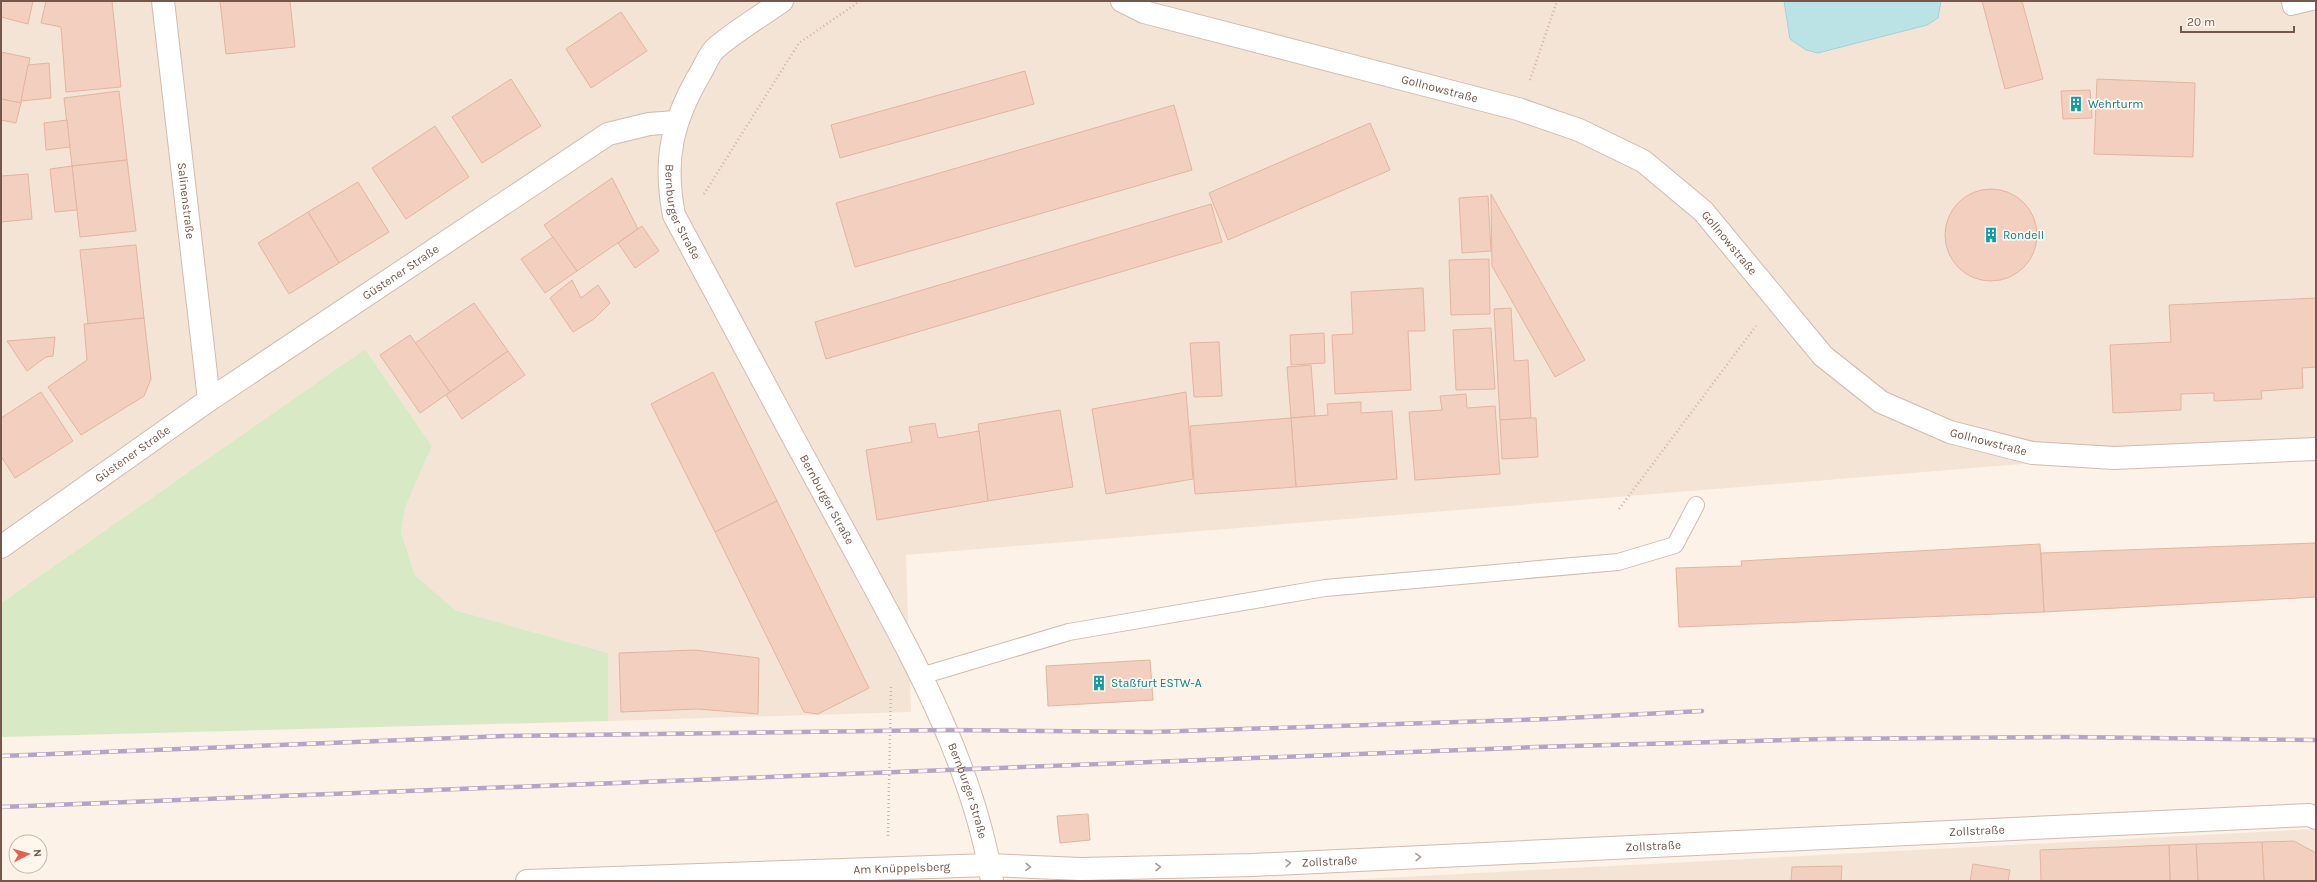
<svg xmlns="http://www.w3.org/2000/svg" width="2317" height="882" viewBox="0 0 2317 882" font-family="Karla,sans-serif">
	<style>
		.residential { fill: #f4e4d5 }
		.green { fill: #d7eac5 }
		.water { fill: #bbe3e6; stroke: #a1d3d8 }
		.building { fill: #f2cfbf; stroke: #e4b49f }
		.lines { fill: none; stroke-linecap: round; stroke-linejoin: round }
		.service-casing { stroke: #d0bbaf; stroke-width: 18 }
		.minor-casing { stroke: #d0bbaf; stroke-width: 24 }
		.secondary-casing { stroke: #d3bbad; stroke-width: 24 }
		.path { stroke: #d7b2a1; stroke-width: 2.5; stroke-dasharray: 1 3; stroke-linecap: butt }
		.service { stroke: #fff; stroke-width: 16 }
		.minor { stroke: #fff; stroke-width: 22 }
		.secondary { stroke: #fff; stroke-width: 22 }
		.rail-casing { stroke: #b4a5c6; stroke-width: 4.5 }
		.rail { stroke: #fff7ed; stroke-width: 3; stroke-dasharray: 9; stroke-linecap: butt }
		.oneway { stroke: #ad9a93 }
		.labels { text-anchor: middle; stroke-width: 3.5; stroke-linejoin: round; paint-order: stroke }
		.street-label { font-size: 12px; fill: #76574b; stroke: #fff7ed }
		.culture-label { font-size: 12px; fill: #0d838f; stroke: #fff7ed; text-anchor: start }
	</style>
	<rect width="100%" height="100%" fill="#fcf2e7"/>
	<g class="residential">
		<path d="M1,1H2316V440L906,555L911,712L608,721V653L455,610L415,575L401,532L405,508L432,446L365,349L1,603Z"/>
		<path d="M2316,829V881H1326Z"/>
	</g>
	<path class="green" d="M365,349L432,446L405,508L401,532L415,575L455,610L608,653V721L1,737V603Z"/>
	<path class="water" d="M1784,1H1941L1938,18L1927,25L1818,53L1806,50L1790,39Z"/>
	<g class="building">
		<path d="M1,1H33L28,24L1,17Z"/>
		<path d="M46,1H112L121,87L66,92L61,27L41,23Z"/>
		<path d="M220,1H290L295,47L226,54Z"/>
		<path d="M1982,1H2022L2043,79L2005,89Z"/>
		<path d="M621,12L647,51L591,88L566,49Z"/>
		<path d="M1,52L30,58L21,103L1,99Z"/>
		<path d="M49,63L51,98L21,101L28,65Z"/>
		<path d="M1025,71L1034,104L840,158L831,125Z"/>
		<path d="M511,79L541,126L482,163L452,117Z"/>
		<path d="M2097,79L2195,83L2193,157L2094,154Z"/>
		<path d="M2090,90L2092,118L2063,119L2061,91Z"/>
		<path d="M119,91L127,160L72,166L64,98Z"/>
		<path d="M1,99L21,103L16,123L1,120Z"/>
		<path d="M1174,105L1192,170L855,267L836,203Z"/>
		<path d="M67,120L70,147L46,150L44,123Z"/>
		<path d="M1370,123L1390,170L1228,240L1209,193Z"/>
		<path d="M435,126L469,177L406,219L372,168Z"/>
		<path d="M127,160L136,231L80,237L72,166Z"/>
		<path d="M72,166L77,210L55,212L50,169Z"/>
		<path d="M28,174L32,219L1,222V176Z"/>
		<path d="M612,178L638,229L577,271L544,225Z"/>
		<path d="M358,182L389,232L339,263L308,212Z"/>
		<circle cx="1991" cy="235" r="46"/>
		<path d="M1491,194L1585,360L1555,377L1492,266Z"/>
		<path d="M1488,196L1491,251L1462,253L1459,198Z"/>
		<path d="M1211,204L1222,242L826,359L815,322Z"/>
		<path d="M308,212L339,263L289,294L258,243Z"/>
		<path d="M642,226L659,251L635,268L618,243Z"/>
		<path d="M553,237L577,271L545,293L521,259Z"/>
		<path d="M136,245L144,318L88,324L80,250Z"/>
		<path d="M1489,259L1490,314L1451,315L1449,260Z"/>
		<path d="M572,280L581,298L598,285L610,303L594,319L573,332L550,298Z"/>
		<path d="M1423,288L1425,331H1408L1411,390L1335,394L1332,335L1353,334L1351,292Z"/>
		<path d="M2316,298V367L2302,368L2303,388L2261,391L2262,399L2214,401V393L2181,394V410L2113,413L2110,345L2171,342L2169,305Z"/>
		<path d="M474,303L508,351L450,392L415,343Z"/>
		<path d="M1511,308L1514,361L1528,360L1531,418L1500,420L1494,309Z"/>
		<path d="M144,318L151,379L144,396L81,435L48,387L87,360L84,324Z"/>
		<path d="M1491,328L1495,389L1456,390L1453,330Z"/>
		<path d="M1324,333L1325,363L1291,365L1290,335Z"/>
		<path d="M410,335L450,392L420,413L380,355Z"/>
		<path d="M55,337L53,356L46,357L27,371L7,341Z"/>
		<path d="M1219,342L1222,396L1194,397L1190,343Z"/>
		<path d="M508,351L525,375L462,419L446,395Z"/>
		<path d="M1311,365L1315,416L1291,418L1287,367Z"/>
		<path d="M713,372L777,501L715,532L651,404Z"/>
		<path d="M41,392L73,441L15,478L1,456V418Z"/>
		<path d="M1186,392L1193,479L1106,494L1092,409Z"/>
		<path d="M1466,394L1467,408L1495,406L1500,474L1415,480L1409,412L1442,410L1440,396Z"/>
		<path d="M1361,402V413L1392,411L1397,479L1296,487L1291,418L1328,415L1327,404Z"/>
		<path d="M1060,410L1073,487L988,501L978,424Z"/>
		<path d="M1291,418L1296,487L1195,494L1190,426Z"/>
		<path d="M1531,418H1536L1538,457L1502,459L1500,420Z"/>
		<path d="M935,423L938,438L979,431L988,501L877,520L866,450L912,442L909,427Z"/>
		<path d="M777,501L869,688L818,714L804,712L715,532Z"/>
		<path d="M2316,543V597L2044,612L2041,553Z"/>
		<path d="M2040,544L2044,612L1679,627L1676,568L1742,566L1741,561Z"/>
		<path d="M695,650L759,658L758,714L698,709L621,712L619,653Z"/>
		<path d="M1150,660L1153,700L1048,706L1046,666Z"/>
		<path d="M1088,814L1090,840L1060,843L1057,816Z"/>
		<path d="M2294,841L2316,853V881H2264L2262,842Z"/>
		<path d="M2262,842L2264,881H2198L2196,844Z"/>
		<path d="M2196,844L2198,881H2170L2169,845Z"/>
		<path d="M2169,845L2170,881H2041L2040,850Z"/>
		<path d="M1973,864L2010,870L2008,881H1970Z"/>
		<path d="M1842,866L1841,881H1791L1792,867Z"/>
	</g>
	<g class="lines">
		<defs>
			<g id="service">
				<path d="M2290,1L2291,7L2316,1"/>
				<path d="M921,676L1069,632L1325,588L1618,562L1675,545L1696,505"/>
			</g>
			<g id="minor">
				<path id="s1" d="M163,1L209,400"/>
				<path id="s2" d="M1122,1L1144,12L1518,109L1579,130L1643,161L1703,211L1823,356L1881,402L1950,432L2032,453L2114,458L2316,449"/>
				<path id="s3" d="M1,547L209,400L608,134L649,124L676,122"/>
				<path id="s4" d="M527,881L989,865L1081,869L1252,865L2309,815L2316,818"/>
			</g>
			<g id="secondary">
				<path id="s5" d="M782,1C761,16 737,30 717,47C710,52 705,65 701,72C672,121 663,160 674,215C732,324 790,432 849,540C907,648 972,758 992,881"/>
			</g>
		</defs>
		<use href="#service" class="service-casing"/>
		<use href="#minor" class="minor-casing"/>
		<use href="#secondary" class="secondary-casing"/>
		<g class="path">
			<path d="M1530,80L1557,1"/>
			<path d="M704,194L799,43L860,1"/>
			<path d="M1619,509L1756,326"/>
			<path d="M888,836L891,687"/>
		</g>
		<use href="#service" class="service"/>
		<use href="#minor" class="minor"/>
		<use href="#secondary" class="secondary"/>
		<defs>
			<g id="rail">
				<path d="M1,756L505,736L948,730L1152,732L1548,719L1702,711"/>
				<path d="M1,807L1536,747L1825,739L2069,737L2316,740"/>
			</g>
		</defs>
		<use href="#rail" class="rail-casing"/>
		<use href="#rail" class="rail"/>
	</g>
	<defs><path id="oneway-chevron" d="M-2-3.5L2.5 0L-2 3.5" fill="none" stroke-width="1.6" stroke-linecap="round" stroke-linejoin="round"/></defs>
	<g class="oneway">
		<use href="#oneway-chevron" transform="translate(1418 857) rotate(-3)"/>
		<use href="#oneway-chevron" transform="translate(1288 863) rotate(-3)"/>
		<use href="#oneway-chevron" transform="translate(1028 867) rotate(3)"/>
		<use href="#oneway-chevron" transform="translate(1158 867) rotate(-1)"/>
	</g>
	<defs>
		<symbol id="building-bare" viewBox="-9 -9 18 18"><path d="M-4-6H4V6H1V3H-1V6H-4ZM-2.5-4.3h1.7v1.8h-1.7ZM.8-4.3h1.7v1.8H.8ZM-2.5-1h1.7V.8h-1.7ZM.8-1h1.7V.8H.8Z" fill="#0f9aa8" stroke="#fff7ed" stroke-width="2.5" paint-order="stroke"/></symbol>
	</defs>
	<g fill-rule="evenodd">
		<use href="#building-bare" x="2065" y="93" width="22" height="22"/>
		<use href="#building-bare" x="1980" y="224" width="22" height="22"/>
		<use href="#building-bare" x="1088" y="672" width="22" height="22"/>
	</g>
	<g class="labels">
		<g class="street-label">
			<text dy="4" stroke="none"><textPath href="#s2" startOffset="330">Gollnowstraße</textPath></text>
			<text dy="4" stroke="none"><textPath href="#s1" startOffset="201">Salinenstraße</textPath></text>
			<text dy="4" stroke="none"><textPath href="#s5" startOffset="258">Bernburger Straße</textPath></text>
			<text dy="4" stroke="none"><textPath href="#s2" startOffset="666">Gollnowstraße</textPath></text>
			<text dy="4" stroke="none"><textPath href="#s3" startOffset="485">Güstener Straße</textPath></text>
			<text dy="4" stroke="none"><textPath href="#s2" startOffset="1002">Gollnowstraße</textPath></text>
			<text dy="4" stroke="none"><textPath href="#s3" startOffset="161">Güstener Straße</textPath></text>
			<text dy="4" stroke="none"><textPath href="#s5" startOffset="582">Bernburger Straße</textPath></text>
			<text dy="4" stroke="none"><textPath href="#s5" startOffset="906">Bernburger Straße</textPath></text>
			<text dy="4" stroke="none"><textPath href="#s4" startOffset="1451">Zollstraße</textPath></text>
			<text dy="4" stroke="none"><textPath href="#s4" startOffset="1127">Zollstraße</textPath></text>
			<text dy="4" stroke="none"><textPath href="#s4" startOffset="803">Zollstraße</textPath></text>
			<text dy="4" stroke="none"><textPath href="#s4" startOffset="375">Am Knüppelsberg</textPath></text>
		</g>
		<g class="culture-label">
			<text x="2088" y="108">Wehrturm</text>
			<text x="2003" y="239">Rondell</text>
			<text x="1111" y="687">Staßfurt ESTW-A</text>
		</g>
	</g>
	<rect width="2317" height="882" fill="none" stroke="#76574b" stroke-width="4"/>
	<g transform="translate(28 854) rotate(84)"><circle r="19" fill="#fff7ed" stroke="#c8b7ac"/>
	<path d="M0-3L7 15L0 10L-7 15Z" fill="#e5634d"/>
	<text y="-6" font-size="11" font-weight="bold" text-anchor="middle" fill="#76574b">N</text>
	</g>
	<path d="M2181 26v6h113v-6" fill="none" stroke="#76574b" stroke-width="2"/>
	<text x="2187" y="26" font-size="12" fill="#76574b" stroke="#fff7ed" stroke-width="3" paint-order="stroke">20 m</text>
</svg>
